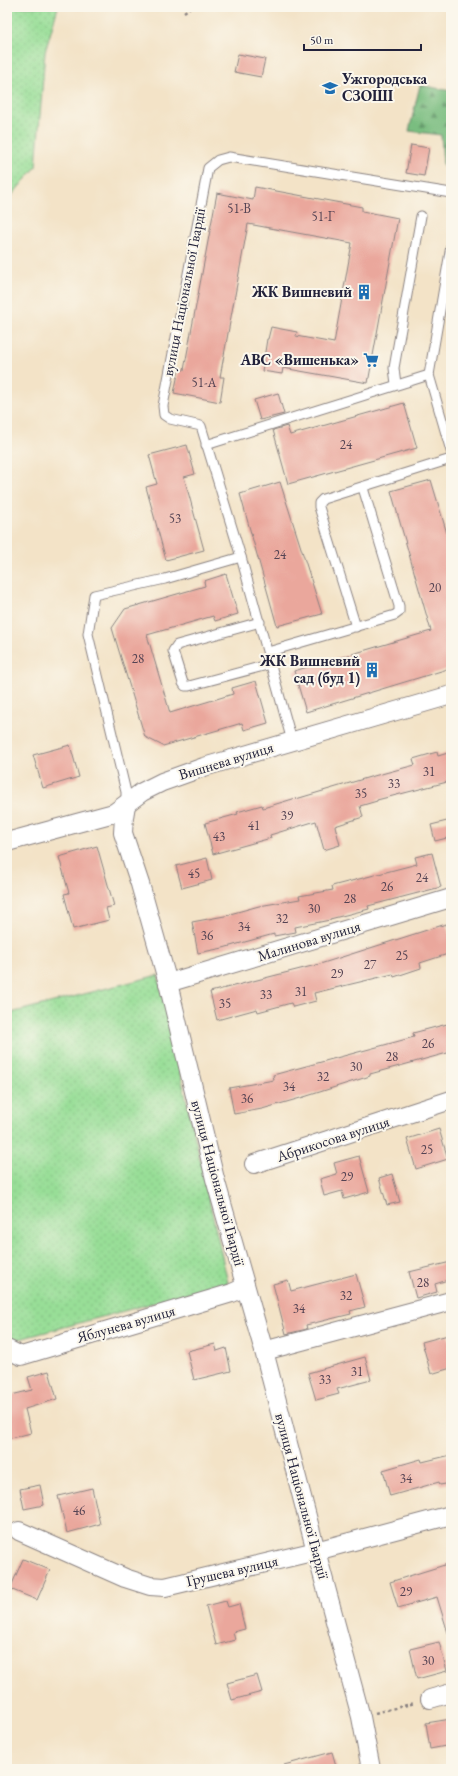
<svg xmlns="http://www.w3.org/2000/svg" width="458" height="1776" viewBox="0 0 458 1776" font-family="'EB Garamond',serif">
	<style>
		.grass { fill: url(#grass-dots); stroke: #5d8069 }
		.forest { fill: url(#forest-firs); stroke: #4e705e }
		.building { fill: #eaa79c }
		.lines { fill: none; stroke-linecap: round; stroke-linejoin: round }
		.service-casing { stroke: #8a8281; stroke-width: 11 }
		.minor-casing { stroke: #8a8281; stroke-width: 20 }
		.path { stroke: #8a8281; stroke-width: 2.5; stroke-dasharray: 3 3; stroke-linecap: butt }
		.service { stroke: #fff; stroke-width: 9 }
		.minor { stroke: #fff; stroke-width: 18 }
		.labels { text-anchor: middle; stroke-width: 4; stroke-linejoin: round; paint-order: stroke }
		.number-label { font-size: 13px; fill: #544353 }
		.poi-label { font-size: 15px; font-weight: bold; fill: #22223b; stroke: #fbf7ec; text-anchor: end }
		.street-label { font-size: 15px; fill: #22223b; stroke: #fbf7ec }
	</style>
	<defs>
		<pattern id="grass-dots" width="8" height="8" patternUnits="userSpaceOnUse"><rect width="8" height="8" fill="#98de97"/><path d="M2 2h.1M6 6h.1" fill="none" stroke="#83be83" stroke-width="1.8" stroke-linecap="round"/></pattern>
		<pattern id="forest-firs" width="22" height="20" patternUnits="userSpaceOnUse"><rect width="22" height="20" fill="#7abd80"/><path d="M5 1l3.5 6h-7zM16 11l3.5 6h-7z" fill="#64996a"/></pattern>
	</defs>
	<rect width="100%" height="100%" fill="#fbf7ec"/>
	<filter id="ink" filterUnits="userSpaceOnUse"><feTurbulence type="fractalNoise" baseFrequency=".025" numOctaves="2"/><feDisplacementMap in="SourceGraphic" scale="8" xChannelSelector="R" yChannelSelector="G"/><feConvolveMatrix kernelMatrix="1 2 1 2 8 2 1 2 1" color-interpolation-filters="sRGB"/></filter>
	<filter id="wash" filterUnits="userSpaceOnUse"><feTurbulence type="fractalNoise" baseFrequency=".012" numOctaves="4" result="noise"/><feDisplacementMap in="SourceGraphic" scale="16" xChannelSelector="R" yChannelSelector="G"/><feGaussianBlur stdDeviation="0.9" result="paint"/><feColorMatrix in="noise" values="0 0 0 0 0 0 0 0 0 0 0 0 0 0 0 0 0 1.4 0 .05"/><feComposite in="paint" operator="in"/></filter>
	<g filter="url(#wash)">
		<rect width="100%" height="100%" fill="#f3e3c7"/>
		<g class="grass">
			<path d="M7,7H58L45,52L36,167L7,201Z"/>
			<path d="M158,975L228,1283L16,1340L7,1336V1014Z"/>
		</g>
		<path class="forest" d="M420,85L451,91V167L443,166L441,135L409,131Z"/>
		<g id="blocks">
			<g class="building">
				<path d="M238,54L265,59L261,77L234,72Z"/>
				<path d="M411,145L429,148L424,176L406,173Z"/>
				<path d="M255,187L362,207V211L398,218L368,383L283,368L282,374L262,371L267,339H268L271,327L297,332L296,336L334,343L352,243L248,224L220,377H224L220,402L174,393L179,369L184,370L217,193L253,200Z"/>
				<path d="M278,393L284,414L260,420L254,400Z"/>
				<path d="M404,403L417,448L288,484L273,430L287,426L290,435Z"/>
				<path d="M187,445L195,474L184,477L204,550L166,560L146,487L157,484L149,455Z"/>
				<path d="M431,480L451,547V668L306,712L294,671L431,631L391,491Z"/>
				<path d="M280,482L322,614L277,626L240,494Z"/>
				<path d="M226,574L238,614L215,621L213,616L147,635L170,713L233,694L232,688L256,681L268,723L244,730L242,723L163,746L145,737L112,628L125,609L205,586L204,581Z"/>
				<path d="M70,745L79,777L43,788L33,755Z"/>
				<path d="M437,752L438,756L451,752V781L377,800V801L360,806L363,817L335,826L340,845L324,850L316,821L270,835L271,838L213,854L205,823L238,814L237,812L262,805L263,808L296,798V799L370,777L415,765L413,759Z"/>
				<path d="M451,820V837L435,841L431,825Z"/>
				<path d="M97,846L114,906L106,908L109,920L73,929L64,894L69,893L59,857Z"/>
				<path d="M432,853L441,887L368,906L369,909L330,919V920L295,927L296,932L274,936V934L223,948L198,953L192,922L230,915V914L259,906L300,899L299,896L333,890L332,886L417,864L415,857Z"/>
				<path d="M207,858L212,880L182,888L176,866Z"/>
				<path d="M446,924L451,939V953L420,963L421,968L394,977L393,974L314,993L316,1001L293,1007L291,1003L258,1012L257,1009L217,1020L210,992L320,964Z"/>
				<path d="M451,1023V1052L370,1074V1076L304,1097L262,1109L234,1114L229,1088L274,1080L273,1075L414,1037L413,1033Z"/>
				<path d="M439,1129L448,1159L416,1169L407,1139Z"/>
				<path d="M359,1156L369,1192L344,1199L342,1191L324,1196L320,1179L337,1174L334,1163Z"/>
				<path d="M392,1174L400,1202L387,1205L379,1178Z"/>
				<path d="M451,1262V1279L435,1284L437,1292L416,1298L409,1272Z"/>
				<path d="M356,1274L365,1307L350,1311L351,1314L306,1325L307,1329L286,1334L273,1284L288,1280L291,1291Z"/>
				<path d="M448,1335L451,1344V1368L431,1374L422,1342Z"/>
				<path d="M215,1344L217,1351L226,1348L231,1371L194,1380L187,1351Z"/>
				<path d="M365,1357L371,1380L337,1389L339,1394L316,1400L308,1373Z"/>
				<path d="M49,1371L57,1399L25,1409L31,1433L7,1439V1396L32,1390L28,1377Z"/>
				<path d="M451,1455V1483L440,1485L439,1482L390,1496L383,1470L421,1459L422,1462Z"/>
				<path d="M40,1485L44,1505L24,1509L20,1489Z"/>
				<path d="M92,1488L100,1524L67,1533L58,1496Z"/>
				<path d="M23,1559L50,1570L37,1600L10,1589Z"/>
				<path d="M451,1563V1633H448L437,1597L398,1608L390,1582Z"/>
				<path d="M226,1601L228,1607L239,1604L245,1629L233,1632L235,1640L216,1645L206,1606Z"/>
				<path d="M439,1642L447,1671L417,1679L410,1649Z"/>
				<path d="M257,1675L262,1692L232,1700L227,1683Z"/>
				<path d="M451,1719V1745L430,1749L426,1723Z"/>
				<path d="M332,1752L337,1769H285L284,1765Z"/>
			</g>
		</g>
	</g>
	<g filter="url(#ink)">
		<use href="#blocks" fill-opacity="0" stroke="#8a8281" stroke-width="1"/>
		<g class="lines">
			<defs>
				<g id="service">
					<path d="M451,246L429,375L451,451"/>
					<path d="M396,384L394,368L421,216"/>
					<path d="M206,445L429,375"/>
					<path d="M260,622L177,645L173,651L183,683L185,686H189L271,664"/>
					<path d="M356,627L319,507V503L323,499L451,459"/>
					<path d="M268,652L395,615L399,612V606L363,488"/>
					<path d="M292,741L241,557L201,426L170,419L164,415L163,406L208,168L218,160L229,157L451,193"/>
					<path d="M126,805V792L88,634L94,595L165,579L241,557"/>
				</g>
				<g id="minor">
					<path d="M126,805L124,817L123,833L140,884L168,983L215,1179L264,1351L316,1551L361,1717L371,1769"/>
					<path d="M7,842L114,813L142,792L162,782L204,767L451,695"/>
					<path d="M168,983L451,898"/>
					<path d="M254,1164L451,1100"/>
					<path d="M7,1349L21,1356L232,1293L245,1287"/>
					<path d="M264,1351L451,1301"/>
					<path d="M19,1531L125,1578L150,1586L165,1587L316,1551L451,1515"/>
					<path d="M430,1699L451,1693"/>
				</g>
			</defs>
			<use href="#service" class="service-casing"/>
			<use href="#minor" class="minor-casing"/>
			<g class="path">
				<path d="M184,12L191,7"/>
				<path d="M375,1713L415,1703"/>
			</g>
			<use href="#service" class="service"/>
			<use href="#minor" class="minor"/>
		</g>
	</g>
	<defs>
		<symbol id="school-bare" viewBox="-9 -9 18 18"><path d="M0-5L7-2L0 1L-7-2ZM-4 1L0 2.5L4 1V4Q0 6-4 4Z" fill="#1f6fb2" stroke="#fbf7ec" stroke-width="2.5" paint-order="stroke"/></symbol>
		<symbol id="building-bare" viewBox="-9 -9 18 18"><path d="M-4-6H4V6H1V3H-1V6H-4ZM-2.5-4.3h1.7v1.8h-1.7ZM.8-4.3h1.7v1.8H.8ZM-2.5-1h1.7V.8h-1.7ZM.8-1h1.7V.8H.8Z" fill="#1f6fb2" stroke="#fbf7ec" stroke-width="2.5" paint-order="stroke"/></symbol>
		<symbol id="supermarket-bare" viewBox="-9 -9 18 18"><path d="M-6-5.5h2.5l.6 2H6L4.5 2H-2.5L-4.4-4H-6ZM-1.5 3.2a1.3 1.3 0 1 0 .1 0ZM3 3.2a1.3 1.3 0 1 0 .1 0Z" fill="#1f6fb2" stroke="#fbf7ec" stroke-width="2.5" paint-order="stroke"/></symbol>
	</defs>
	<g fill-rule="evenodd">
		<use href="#school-bare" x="319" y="77" width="22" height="22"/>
		<use href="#building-bare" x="353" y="281" width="22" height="22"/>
		<use href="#supermarket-bare" x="360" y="349" width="22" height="22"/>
		<use href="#building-bare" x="361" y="659" width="22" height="22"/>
	</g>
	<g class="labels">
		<g class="number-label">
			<text x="239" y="213">51-В</text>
			<text x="323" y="221">51-Г</text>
			<text x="204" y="387">51-А</text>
			<text x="346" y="449">24</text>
			<text x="175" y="523">53</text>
			<text x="280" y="559">24</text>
			<text x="435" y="592">20</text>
			<text x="138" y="663">28</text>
			<text x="429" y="776">31</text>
			<text x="394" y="788">33</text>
			<text x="361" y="798">35</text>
			<text x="287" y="820">39</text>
			<text x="254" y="830">41</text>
			<text x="219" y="841">43</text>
			<text x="194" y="878">45</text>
			<text x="422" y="882">24</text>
			<text x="387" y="891">26</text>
			<text x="350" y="903">28</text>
			<text x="314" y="913">30</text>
			<text x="282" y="923">32</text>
			<text x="244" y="931">34</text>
			<text x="207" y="940">36</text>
			<text x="402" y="960">25</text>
			<text x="370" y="969">27</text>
			<text x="337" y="978">29</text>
			<text x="301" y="996">31</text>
			<text x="266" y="999">33</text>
			<text x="225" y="1008">35</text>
			<text x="428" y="1048">26</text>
			<text x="392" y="1061">28</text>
			<text x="356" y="1071">30</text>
			<text x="323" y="1081">32</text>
			<text x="289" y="1091">34</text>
			<text x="247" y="1103">36</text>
			<text x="427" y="1154">25</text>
			<text x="347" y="1181">29</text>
			<text x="423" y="1287">28</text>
			<text x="346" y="1300">32</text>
			<text x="299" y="1313">34</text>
			<text x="357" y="1376">31</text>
			<text x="325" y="1384">33</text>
			<text x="406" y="1483">34</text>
			<text x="79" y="1515">46</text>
			<text x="406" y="1596">29</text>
			<text x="428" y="1665">30</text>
		</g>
		<g class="poi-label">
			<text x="342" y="84" text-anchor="start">Ужгородська<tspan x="342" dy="17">СЗОШІ</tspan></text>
			<text x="352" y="297">ЖК Вишневий</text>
			<text x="359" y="365">ABC «Вишенька»</text>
			<text x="360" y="666">ЖК Вишневий<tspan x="360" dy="17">сад (буд 1)</tspan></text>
		</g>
		<g class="street-label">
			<text transform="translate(184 292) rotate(-79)" y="5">вулиця Національної Гвардії</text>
			<text transform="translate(226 761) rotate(-17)" y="5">Вишнева вулиця</text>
			<text transform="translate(309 941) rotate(-17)" y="5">Малинова вулиця</text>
			<text transform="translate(333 1139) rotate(-18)" y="5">Абрикосова вулиця</text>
			<text transform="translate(218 1183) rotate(75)" y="5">вулиця Національної Гвардії</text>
			<text transform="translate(126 1324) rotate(-16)" y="5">Яблунева вулиця</text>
			<text transform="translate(302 1496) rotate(75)" y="5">вулиця Національної Гвардії</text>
			<text transform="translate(232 1571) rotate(-13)" y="5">Грушева вулиця</text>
		</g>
	</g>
	<rect width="458" height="1776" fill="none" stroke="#fbf7ec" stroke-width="24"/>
	<path d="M304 44v6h117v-6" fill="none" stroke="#22223b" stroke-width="2"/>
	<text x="310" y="44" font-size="12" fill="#22223b" stroke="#fbf7ec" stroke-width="3" paint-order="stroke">50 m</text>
</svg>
